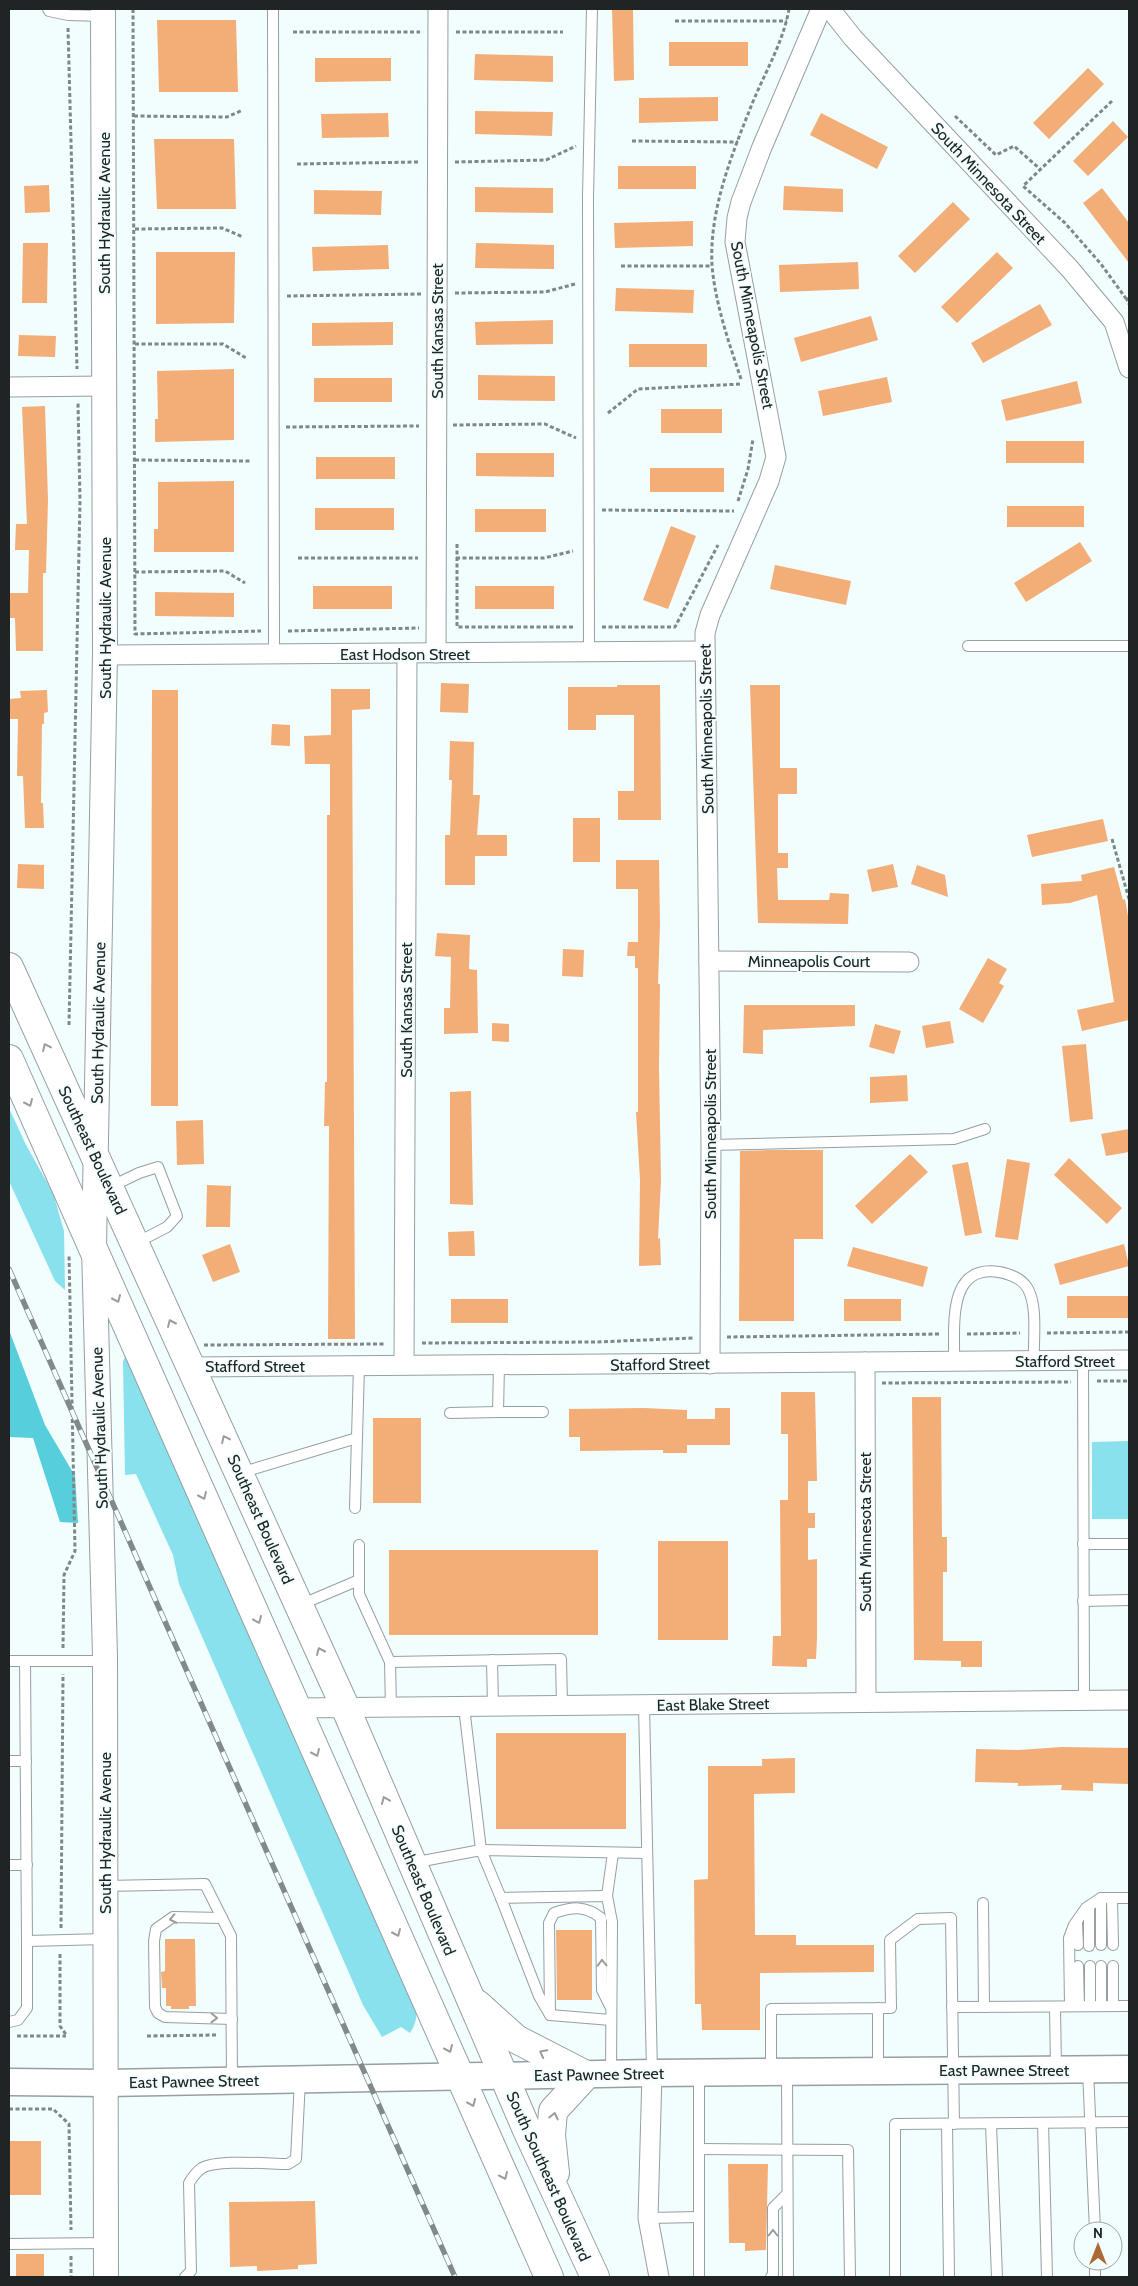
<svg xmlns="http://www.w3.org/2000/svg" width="1138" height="2286" viewBox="0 0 1138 2286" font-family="Cabin,sans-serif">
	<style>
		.green { fill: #88e1ec }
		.forest { fill: #57cedc }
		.building { fill: #f3ad77 }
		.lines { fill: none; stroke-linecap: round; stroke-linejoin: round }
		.service-casing { stroke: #969fa1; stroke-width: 12 }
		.minor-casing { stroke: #969fa1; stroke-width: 21 }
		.tertiary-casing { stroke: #969fa1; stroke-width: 26 }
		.secondary-casing { stroke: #969fa1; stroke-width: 29 }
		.primary-casing { stroke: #969fa1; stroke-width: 30 }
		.path { stroke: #808788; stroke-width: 3; stroke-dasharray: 4 2.5; stroke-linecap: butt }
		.service { stroke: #fff; stroke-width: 10 }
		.minor { stroke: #fff; stroke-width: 19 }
		.tertiary { stroke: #fff; stroke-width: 24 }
		.secondary { stroke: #fff; stroke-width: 26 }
		.primary { stroke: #fff; stroke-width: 28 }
		.rail-casing { stroke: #82898a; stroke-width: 5.5 }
		.rail { stroke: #f2fdfe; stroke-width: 4; stroke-dasharray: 11; stroke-linecap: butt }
		.oneway { stroke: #9b9c9c }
		.labels { text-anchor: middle; stroke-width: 4; stroke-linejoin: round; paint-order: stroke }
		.street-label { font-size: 16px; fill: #202424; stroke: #f2fdfe }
	</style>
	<rect width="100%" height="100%" fill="#f2fdfe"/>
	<g class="green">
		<path d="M9,1108L26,1145L53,1193L64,1231L65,1290L55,1281L9,1181Z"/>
		<path d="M126,1355L416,2003C417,2015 417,2023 410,2033L401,2027L382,2037L363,2005L179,1584L173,1555L136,1474L125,1475L123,1361Z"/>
		<path d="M1129,1441V1519H1092V1442Z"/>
	</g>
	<path class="forest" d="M9,1330L45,1425L75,1476L78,1523L60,1522L33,1438L9,1437Z"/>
	<g class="building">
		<path d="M612,9H633L634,80L614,81Z"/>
		<path d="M157,20H236L238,92H159Z"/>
		<rect x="669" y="42" width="79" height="24"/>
		<path d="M475,54L553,56V82L474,80Z"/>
		<path d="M315,58H391V81L315,82Z"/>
		<path d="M1088,68L1104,84L1049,139L1033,123Z"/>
		<path d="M718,97V121L639,123V98Z"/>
		<path d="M475,111L553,112L552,136L475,134Z"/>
		<path d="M388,113L389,137L322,138L321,114Z"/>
		<path d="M821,113L888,147L877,169L810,135Z"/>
		<path d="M1113,121L1128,137L1088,176L1073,161Z"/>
		<path d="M154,139H234L236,209H157Z"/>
		<rect x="618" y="166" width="78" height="23"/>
		<path d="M49,185L50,212L25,213L24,186Z"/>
		<path d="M784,186L843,189V212L783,210Z"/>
		<path d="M475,187L553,188V213L475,212Z"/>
		<path d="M1102,188L1129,223V263L1083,203Z"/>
		<path d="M314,190L382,191L381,215L314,214Z"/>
		<path d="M953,202L970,219L915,273L898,256Z"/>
		<path d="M693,221V246L615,248L614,223Z"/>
		<path d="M23,243H48L47,303H22Z"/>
		<path d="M476,243L554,245V269L475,268Z"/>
		<path d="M388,245L389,269L313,271L312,247Z"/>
		<path d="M156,252H235L234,323L156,324Z"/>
		<path d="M997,252L1013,268L957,323L941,307Z"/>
		<path d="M858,262L859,289L780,292L779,265Z"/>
		<path d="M616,288L694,290L693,313L615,311Z"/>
		<path d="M1040,304L1052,325L983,363L971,343Z"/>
		<path d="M871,316L878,340L801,362L794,338Z"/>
		<path d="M553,320V344L476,345L475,322Z"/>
		<path d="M393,322V345L312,346V323Z"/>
		<path d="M19,335L56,336L55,357L18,356Z"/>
		<rect x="629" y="344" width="78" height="23"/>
		<path d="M234,369V440L155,442V419H158L157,371Z"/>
		<path d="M478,375L555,376V401L478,400Z"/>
		<path d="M887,377L892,402L823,416L818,391Z"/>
		<rect x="314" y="378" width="78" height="24"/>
		<path d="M1077,381L1082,403L1006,421L1001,400Z"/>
		<path d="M45,406L48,500L46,573H43V651H16L15,618H10L9,593H28L29,550H15L16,524H27L22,407Z"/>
		<rect x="661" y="409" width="61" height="24"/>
		<rect x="1006" y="441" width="78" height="22"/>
		<path d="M476,453H554V477L476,476Z"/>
		<rect x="316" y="457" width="79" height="22"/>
		<rect x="650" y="468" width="74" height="24"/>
		<path d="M234,481V552H154V529H158V482Z"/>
		<rect x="1007" y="506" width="77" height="21"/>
		<rect x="315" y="508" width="79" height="22"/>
		<rect x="475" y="509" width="71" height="23"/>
		<path d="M671,526L696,536L668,609L643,600Z"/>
		<path d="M1080,542L1092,561L1026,602L1014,583Z"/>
		<path d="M775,565L851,581L846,605L770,589Z"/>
		<rect x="313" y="586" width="79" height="23"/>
		<rect x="475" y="586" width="79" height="23"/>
		<path d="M155,592L234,593V617L155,616Z"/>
		<path d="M441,683L469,684L468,713L440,712Z"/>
		<path d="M617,685H660L661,820H618V791H634V715H596V730H568V687H617Z"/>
		<path d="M750,685H780V768H797V794H778V853H788V868H777L778,900H829L830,893L849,894L848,924L758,923Z"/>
		<path d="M331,689H370V709L352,710L355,1339H328L329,1126H324L325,1082H327V815H330V764H305L304,736L331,735Z"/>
		<path d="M47,690L48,712L44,713V724H42L41,803H43L44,828H25L23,776H17L18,719H9V699L21,698L20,691Z"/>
		<path d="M152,690H178V1106H151Z"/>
		<path d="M272,724L290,725V746L271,745Z"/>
		<path d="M450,741L474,742L473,795H480L477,835H507V856H475V885H445V835H450L452,780H449Z"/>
		<rect x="573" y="818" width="27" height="44"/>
		<path d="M1103,819L1108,841L1032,857L1027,835Z"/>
		<path d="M616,860H659L660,925L658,984H660L659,1068L661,1180L658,1239L660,1238L661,1265L639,1266L640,1180L636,1112H638V968H635V956H627L628,942H638V889H616Z"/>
		<path d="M18,864L44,865V889L17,888Z"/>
		<path d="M893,864L898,887L872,892L867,870Z"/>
		<path d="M917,865L945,875L948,897L911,884Z"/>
		<path d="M1114,867L1123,900L1125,899L1129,922V1020L1082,1031L1077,1010L1114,1002L1097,895L1070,903L1042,905L1041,884L1082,881L1081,875Z"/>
		<path d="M437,933L470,935L469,969L477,970L478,1033L444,1034V1008H450L451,957L435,956Z"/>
		<path d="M563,949L584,950L583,977L562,976Z"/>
		<path d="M988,958L1007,969L999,983L1004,986L983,1023L959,1009Z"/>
		<path d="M744,1005H855V1026L763,1030V1054L743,1053Z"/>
		<path d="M950,1021L954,1043L926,1048L922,1026Z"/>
		<path d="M492,1023L509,1024V1042L492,1041Z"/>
		<path d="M875,1024L901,1031L894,1054L869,1047Z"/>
		<path d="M1086,1044L1093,1119L1070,1122L1062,1046Z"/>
		<path d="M907,1075L908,1101L870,1103V1077Z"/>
		<path d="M471,1091L473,1205L450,1204V1092Z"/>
		<path d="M203,1120L204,1164L177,1165L176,1121Z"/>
		<path d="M1129,1129V1152L1106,1156L1101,1134Z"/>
		<path d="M768,1150H823V1239H794V1321H739L740,1151Z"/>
		<path d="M910,1154L928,1172L872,1224L855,1206Z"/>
		<path d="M1069,1158L1122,1208L1107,1224L1054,1175Z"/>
		<path d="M1007,1159L1030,1163L1018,1240L995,1237Z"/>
		<path d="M968,1162L982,1233L965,1236L952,1165Z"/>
		<path d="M207,1185L231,1186L230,1227H206Z"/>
		<path d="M474,1231L475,1256H449L448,1232Z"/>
		<path d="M230,1244L240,1272L213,1282L202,1255Z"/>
		<path d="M1124,1244L1129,1266L1060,1285L1054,1264Z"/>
		<path d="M853,1247L928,1267L923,1287L847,1266Z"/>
		<rect x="1067" y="1296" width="62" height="22"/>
		<rect x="451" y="1299" width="57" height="24"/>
		<rect x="844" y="1299" width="57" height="22"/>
		<path d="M781,1392H815L817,1481H808V1513H815V1528H808V1560L817,1559V1638L816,1659H807V1667L772,1666L773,1636H781L780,1500H788V1434H781Z"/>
		<path d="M912,1397H941L942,1537H947V1572H943V1641H982V1667H961V1661L914,1660Z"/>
		<path d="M644,1408L687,1410V1419H715V1408H730V1445H687V1453H663V1450L580,1451V1437H569V1409Z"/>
		<rect x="373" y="1418" width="48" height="85"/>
		<rect x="658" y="1541" width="70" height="99"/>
		<rect x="389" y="1550" width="209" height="85"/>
		<rect x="496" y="1733" width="130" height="96"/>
		<path d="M1062,1747L1129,1748V1784L1093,1783V1791L1061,1790L1062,1785L1018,1786V1783L975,1782L976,1749L1018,1750Z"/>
		<path d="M795,1758V1793L754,1794L755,1935H796V1945H874V1972L760,1973V2030H702L701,2004H695L694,1880L708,1879V1766H762V1759Z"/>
		<path d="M556,1930H592V2000H557Z"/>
		<path d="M165,1939H195L196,2006H189V2009H171V2006H166V1988H162L161,1972L165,1971Z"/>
		<rect x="9" y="2141" width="32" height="54"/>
		<path d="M728,2164H768L766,2250L745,2251V2243H729Z"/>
		<path d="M315,2201L317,2264L298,2265V2269L257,2271V2266L230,2267L229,2202Z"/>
		<rect x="16" y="2254" width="28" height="23"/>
	</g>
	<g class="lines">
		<defs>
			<g id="service">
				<path d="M48,9L49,11L68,15L103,16"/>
				<path d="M273,9L274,654"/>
				<path d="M968,646H1129"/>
				<path d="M589,652L588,197L592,9"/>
				<path d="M711,1145L954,1139L985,1129"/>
				<path d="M110,1187L139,1173L158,1167L177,1216L167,1227L136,1243"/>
				<path d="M1083,1360L1084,1700"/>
				<path d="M954,1361C955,1328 946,1264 999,1272C1010,1274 1022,1278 1028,1289C1038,1308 1033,1339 1034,1360"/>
				<path d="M499,1365L498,1412H543"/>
				<path d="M450,1413L498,1412"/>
				<path d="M240,1473L357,1438"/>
				<path d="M355,1508L359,1366"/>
				<path d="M1083,1544H1129"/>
				<path d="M359,1580V1594L390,1662L561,1659L562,1706"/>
				<path d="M1083,1601L1129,1600"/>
				<path d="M300,1605L359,1580V1545"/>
				<path d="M492,1660L493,1707"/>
				<path d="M9,1661H25"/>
				<path d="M390,1662L391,1708"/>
				<path d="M644,1705L652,2072"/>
				<path d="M9,1761H26"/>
				<path d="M412,1863L481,1850L464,1707"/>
				<path d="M9,1865H27"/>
				<path d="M105,1886L205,1884L231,1936L232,2080"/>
				<path d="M607,1896L613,1853"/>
				<path d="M501,1898L481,1850L647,1853"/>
				<path d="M1101,1898V1945"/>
				<path d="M1112,1898L1113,1945"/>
				<path d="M983,1903L984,2007"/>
				<path d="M1089,1906V1946"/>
				<path d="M222,1918L173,1917L156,1929L154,1941L155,2007L158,2013L165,2017L232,2019"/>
				<path d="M1077,1923L1078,1945"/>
				<path d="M27,1941L25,1661H105"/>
				<path d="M1078,1966L1079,2006"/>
				<path d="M1090,1966V2006"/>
				<path d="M1101,1966V2006"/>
				<path d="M1113,1966V2006"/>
				<path d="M1070,2006L1069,1938L1074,1925L1086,1908L1101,1898H1129"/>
				<path d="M952,2007L1129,2006"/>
				<path d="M1055,2007L1056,2069"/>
				<path d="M878,2008V2070"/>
				<path d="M550,2014L549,1923L554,1913C572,1907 585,1905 601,1918L602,1990L610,2006"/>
				<path d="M550,2015L539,1996L501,1898L607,1896L612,1922L611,2073"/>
				<path d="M550,2015L611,2020"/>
				<path d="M9,2022L18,2020L27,2008V1941L105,1939"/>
				<path d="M1088,2070L1095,2231"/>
				<path d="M771,2071V2009L891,2008L890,1940L918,1919L951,1918L954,2124"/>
				<path d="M699,2073V2277"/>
				<path d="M787,2073L788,2277"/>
				<path d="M1043,2123L1047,2277"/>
				<path d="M947,2124L949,2277"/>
				<path d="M991,2124L997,2277"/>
				<path d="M699,2149L848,2150L850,2277"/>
				<path d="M648,2218L699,2217"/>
				<path d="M9,2244L106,2243"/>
				<path d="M1095,2261V2277"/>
				<path d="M185,2277L191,2271L189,2183C192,2178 196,2172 202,2168C217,2159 269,2164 288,2164L296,2159L300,2080"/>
				<path d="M771,2277L773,2274V2208L787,2194"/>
				<path d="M895,2277V2124L1129,2122"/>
			</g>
			<g id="minor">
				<path d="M830,9L853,38L1070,269L1114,322L1129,368"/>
				<path d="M9,387L105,386"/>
				<path d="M436,653L438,9"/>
				<path d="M105,655L704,651"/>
				<path d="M709,961L909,962"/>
				<path d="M865,1362L866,1702"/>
				<path d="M710,1364L711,1145L705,633L710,615L769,481L776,457L735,242L737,218L741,202L762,147L821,9"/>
				<path d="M404,1365L407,654"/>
				<path d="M192,1367L1129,1360"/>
				<path d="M296,1708L1129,1700"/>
				<path d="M652,2073L648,2218L659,2277"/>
			</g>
			<path id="tertiary" d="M103,9L105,655L94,1247L105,1656L106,2277"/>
			<path id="secondary" d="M9,2082L107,2083L652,2073L1129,2069"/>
			<g id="primary">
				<path d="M9,967L346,1709L527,2130L595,2277"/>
				<path d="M9,1059L549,2277"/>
				<path d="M477,2004L516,2039L586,2075L553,2111L551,2135L555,2173"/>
			</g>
		</defs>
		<use href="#service" class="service-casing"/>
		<use href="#minor" class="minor-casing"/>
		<use href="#tertiary" class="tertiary-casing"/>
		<use href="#secondary" class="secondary-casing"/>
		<use href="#primary" class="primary-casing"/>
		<g class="path">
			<path d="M133,9L135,634L261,631"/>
			<path d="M675,21H787"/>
			<path d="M68,28L77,369"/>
			<path d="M293,32H420"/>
			<path d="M456,32H563"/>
			<path d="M1112,101L1023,186L1065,223L1101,264L1127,300"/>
			<path d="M134,116L227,117L243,110"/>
			<path d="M955,116L996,155L1014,146L1040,169"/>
			<path d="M632,141L738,142"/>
			<path d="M455,162L546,160L576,146"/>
			<path d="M297,164L419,162"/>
			<path d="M135,229L222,228L243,237"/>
			<path d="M621,266H712"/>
			<path d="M455,293L545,292L575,284"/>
			<path d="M287,296L421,294"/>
			<path d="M1129,298L1127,300L1129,304"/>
			<path d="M135,344H223L246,358"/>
			<path d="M741,379C729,343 715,303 712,265C709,210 732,154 752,104C765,72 783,43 789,9"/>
			<path d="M608,413L638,389L742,384"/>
			<path d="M453,425L545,424L576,438"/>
			<path d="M286,427L419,426"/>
			<path d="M135,460L250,461"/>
			<path d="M738,501L748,469L753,439"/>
			<path d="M602,510L734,511"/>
			<path d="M457,544V627H575"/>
			<path d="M298,558H418"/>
			<path d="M456,558H544L573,551"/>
			<path d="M135,572L225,571L245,583"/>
			<path d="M602,627H675L718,545"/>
			<path d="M288,631L419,628"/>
			<path d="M1112,839L1129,899"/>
			<path d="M69,1025L80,501L78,403"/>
			<path d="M1047,1333L1129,1332"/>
			<path d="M967,1334L1020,1333"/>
			<path d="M727,1337L940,1334"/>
			<path d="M422,1343L596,1342L693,1338"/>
			<path d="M204,1345L386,1344"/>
			<path d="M1097,1381H1129"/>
			<path d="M882,1383L1071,1382"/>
			<path d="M63,1648L64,1575L75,1551L69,1254"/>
			<path d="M61,1928L63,1674"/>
			<path d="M60,1954V2026L67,2036"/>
			<path d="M17,2036H66"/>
			<path d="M147,2036L217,2035"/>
			<path d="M9,2109H53L69,2124L71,2230"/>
			<path d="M71,2256V2277"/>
		</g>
		<use href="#service" class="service"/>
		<use href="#minor" class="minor"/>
		<use href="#tertiary" class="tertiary"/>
		<use href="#secondary" class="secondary"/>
		<use href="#primary" class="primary"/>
		<defs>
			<path id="rail" d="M9,1269L455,2277"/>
		</defs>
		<use href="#rail" class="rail-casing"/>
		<use href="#rail" class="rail"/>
	</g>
	<defs><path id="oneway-chevron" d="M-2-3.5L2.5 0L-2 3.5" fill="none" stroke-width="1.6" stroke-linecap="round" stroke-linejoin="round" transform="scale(1.25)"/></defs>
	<g class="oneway">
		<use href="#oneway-chevron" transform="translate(46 1047) rotate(-115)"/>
		<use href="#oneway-chevron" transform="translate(29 1103) rotate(66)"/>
		<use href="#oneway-chevron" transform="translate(117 1299) rotate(66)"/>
		<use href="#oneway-chevron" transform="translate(171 1323) rotate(-114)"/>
		<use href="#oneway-chevron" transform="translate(225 1439) rotate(-115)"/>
		<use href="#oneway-chevron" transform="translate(203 1496) rotate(66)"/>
		<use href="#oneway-chevron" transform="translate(258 1620) rotate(66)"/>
		<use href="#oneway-chevron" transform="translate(320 1651) rotate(-114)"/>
		<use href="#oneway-chevron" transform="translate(316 1753) rotate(66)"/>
		<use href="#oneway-chevron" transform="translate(385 1800) rotate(-113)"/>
		<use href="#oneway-chevron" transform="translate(173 1919) rotate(168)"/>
		<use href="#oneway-chevron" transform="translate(397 1933) rotate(66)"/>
		<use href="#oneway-chevron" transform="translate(602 1963) rotate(-91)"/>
		<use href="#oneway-chevron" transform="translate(214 2018) rotate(1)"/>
		<use href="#oneway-chevron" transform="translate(449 2049) rotate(66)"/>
		<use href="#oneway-chevron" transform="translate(543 2053) rotate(-153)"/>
		<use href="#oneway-chevron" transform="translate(472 2103) rotate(67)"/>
		<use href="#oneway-chevron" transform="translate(554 2116) rotate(-77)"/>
		<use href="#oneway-chevron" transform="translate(504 2176) rotate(66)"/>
		<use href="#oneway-chevron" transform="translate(773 2233) rotate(-90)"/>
	</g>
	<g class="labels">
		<g class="street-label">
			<text transform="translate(989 183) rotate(47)" y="6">South Minnesota Street</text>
			<text transform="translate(104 213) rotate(-90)" y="6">South Hydraulic Avenue</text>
			<text transform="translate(753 325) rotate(79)" y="6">South Minneapolis Street</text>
			<text transform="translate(437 331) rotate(-90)" y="6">South Kansas Street</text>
			<text transform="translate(105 618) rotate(-90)" y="6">South Hydraulic Avenue</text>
			<text x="405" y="660">East Hodson Street</text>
			<text transform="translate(706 729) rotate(-91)" y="6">South Minneapolis Street</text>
			<text x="809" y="967">Minneapolis Court</text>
			<text transform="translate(406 1010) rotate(-90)" y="6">South Kansas Street</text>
			<text transform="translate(98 1023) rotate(-89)" y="6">South Hydraulic Avenue</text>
			<text transform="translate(710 1134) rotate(-90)" y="6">South Minneapolis Street</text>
			<text transform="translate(93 1150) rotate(65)" y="6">Southeast Boulevard</text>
			<text x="1065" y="1367">Stafford Street</text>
			<text transform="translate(660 1364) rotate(-1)" y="6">Stafford Street</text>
			<text x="255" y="1372">Stafford Street</text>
			<text transform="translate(99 1428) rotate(-92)" y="6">South Hydraulic Avenue</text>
			<text transform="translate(261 1519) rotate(66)" y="6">Southeast Boulevard</text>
			<text transform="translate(865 1532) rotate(-90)" y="6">South Minnesota Street</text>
			<text transform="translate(713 1704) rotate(-1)" y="6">East Blake Street</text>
			<text transform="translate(105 1833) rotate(-90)" y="6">South Hydraulic Avenue</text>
			<text transform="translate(424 1890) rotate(67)" y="6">Southeast Boulevard</text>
			<text x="1004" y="2076">East Pawnee Street</text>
			<text transform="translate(599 2074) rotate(-1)" y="6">East Pawnee Street</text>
			<text transform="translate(194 2081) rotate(-1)" y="6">East Pawnee Street</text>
			<text transform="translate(549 2176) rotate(66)" y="6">South Southeast Boulevard</text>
		</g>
	</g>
	<rect width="1138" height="2286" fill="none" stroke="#202424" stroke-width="20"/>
	<g transform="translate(1098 2246)"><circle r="24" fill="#f2fdfe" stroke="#9ea6a7"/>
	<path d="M0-4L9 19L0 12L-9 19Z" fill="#ab6a34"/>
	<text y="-8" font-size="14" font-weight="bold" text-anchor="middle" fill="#202424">N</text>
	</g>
</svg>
